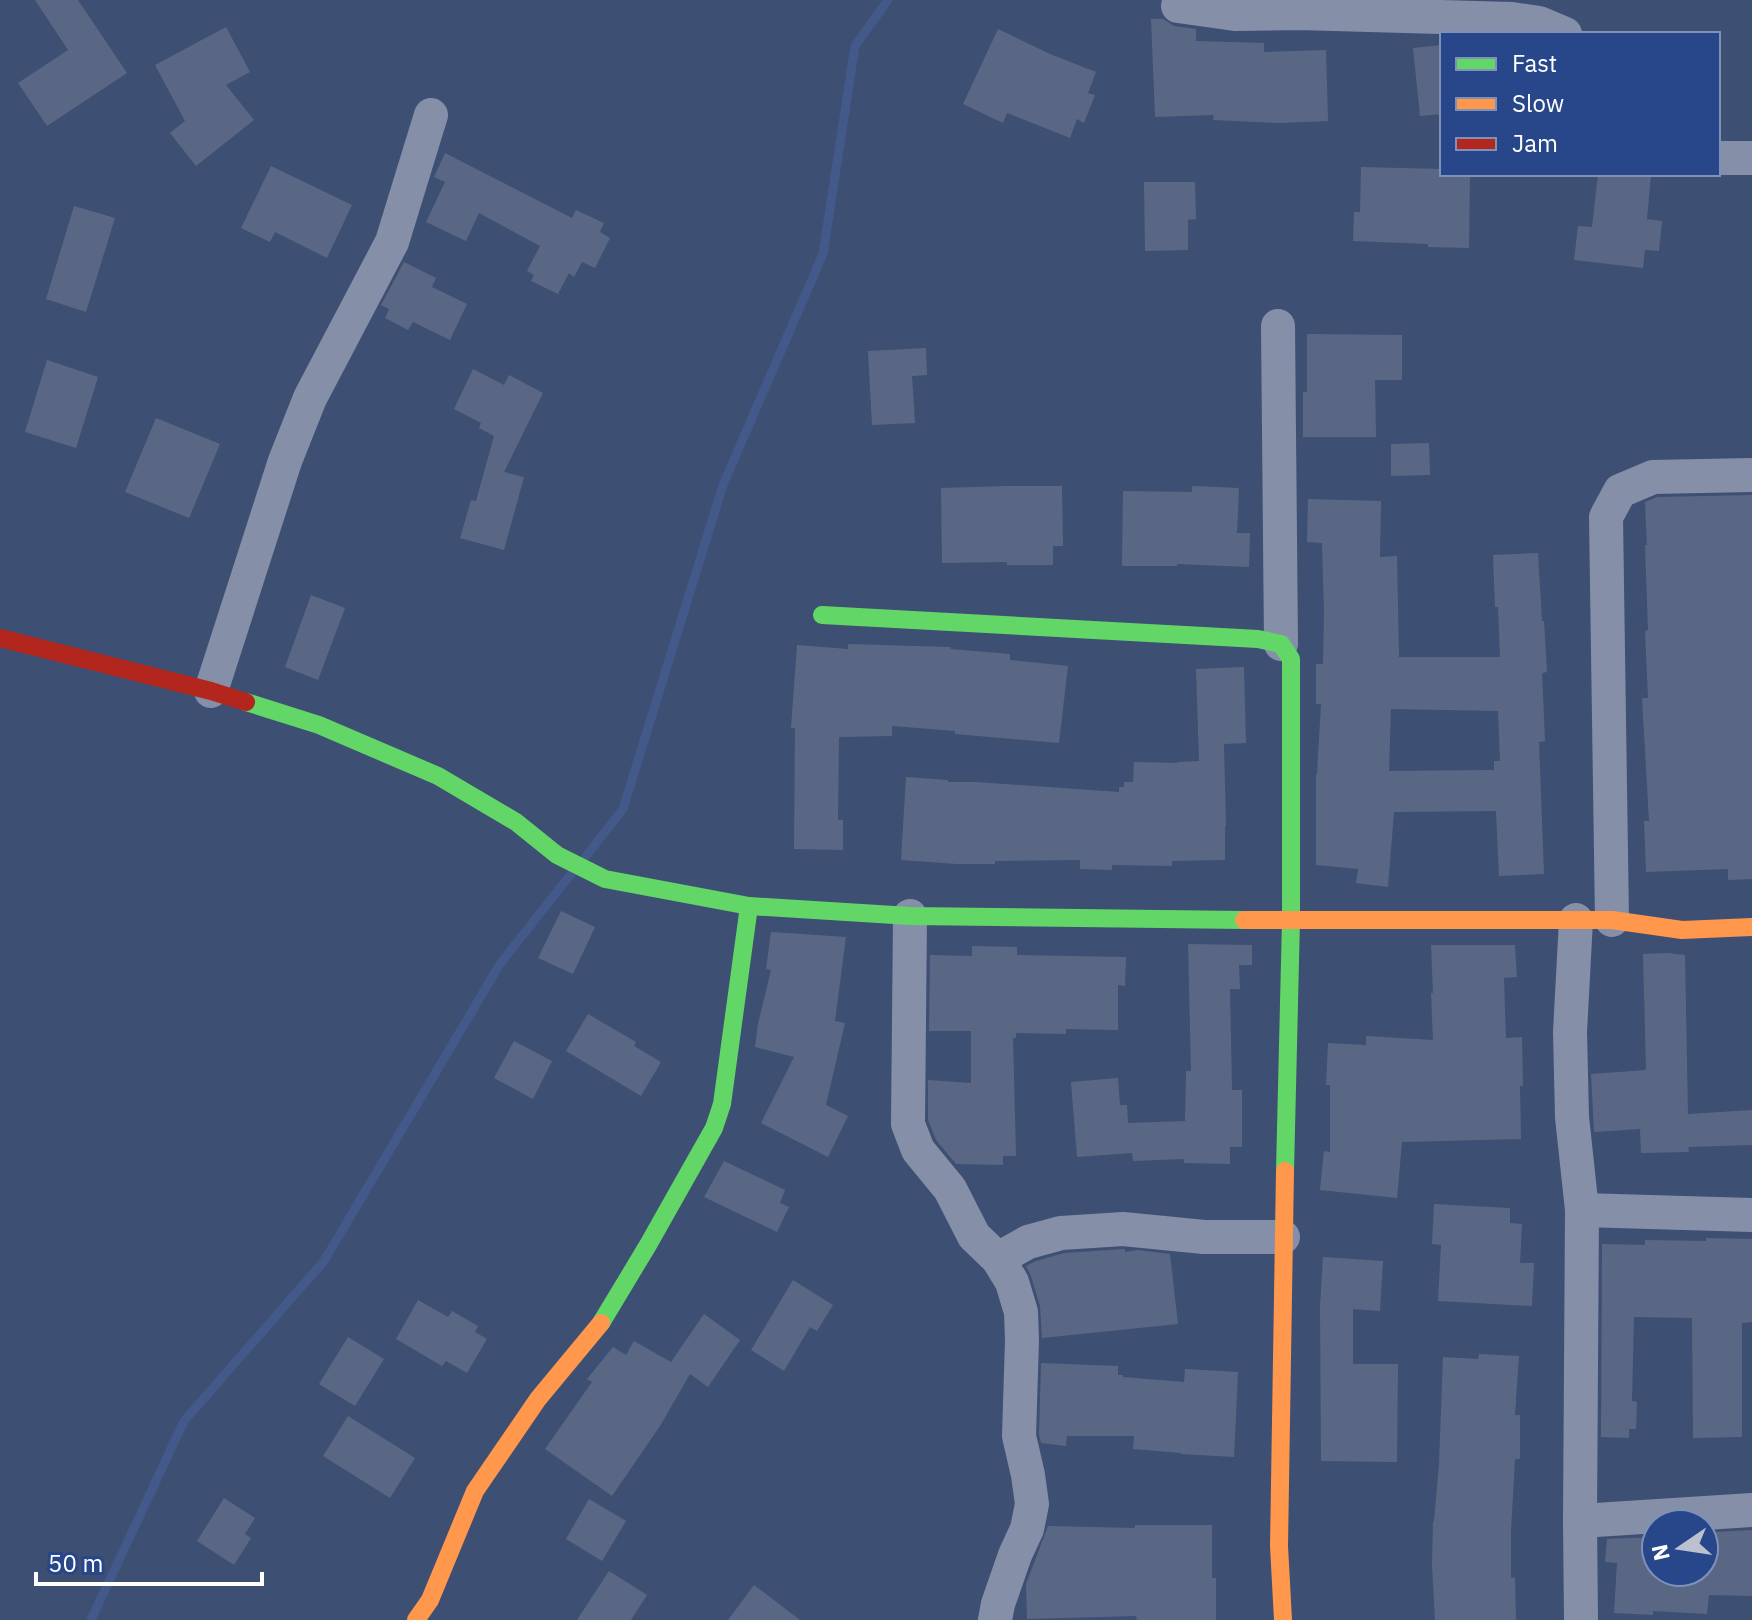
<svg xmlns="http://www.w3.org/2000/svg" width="1752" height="1620" viewBox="0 0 1752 1620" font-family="'IBM Plex Sans',sans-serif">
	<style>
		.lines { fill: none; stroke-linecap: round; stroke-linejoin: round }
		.stream { stroke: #435989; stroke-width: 9 }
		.building { fill: #5a6784; fill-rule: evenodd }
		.street { stroke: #8590a8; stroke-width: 34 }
		.fast { stroke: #63d668; stroke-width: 18 }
		.slow { stroke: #ff974d; stroke-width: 18 }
		.jam { stroke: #b3261e; stroke-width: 18 }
	</style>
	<rect width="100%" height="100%" fill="#3e4f74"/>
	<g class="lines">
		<g class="stream">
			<path d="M586,856L623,809L723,485L823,254L855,46L888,0"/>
			<path d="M91,1620L184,1421L324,1261L500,964L571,874"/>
		</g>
	</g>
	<g class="building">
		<path d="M35,0H78L127,73L47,126L18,83L68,50Z"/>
		<path d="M1151,19H1163L1174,26L1196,29V41L1264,43V52L1326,50L1328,121L1279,123L1213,120L1214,115L1155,117Z"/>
		<path d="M226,27L250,72L226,85L254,120L196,166L170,133L185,121L155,65Z"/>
		<path d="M998,29L1050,54L1096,72L1088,93L1095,95L1084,123L1077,119L1070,138L1007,113L1003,123L963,104Z"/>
		<path d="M1442,45V114L1420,116L1413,48Z"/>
		<path d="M445,153L572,218L576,210L604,223L600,232L610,238L595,268L582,262L574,277L569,273L558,294L531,281L534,275L527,271L540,246L479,213L466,241L426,222L445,182L434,177Z"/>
		<path d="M271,166L352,205L327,258L275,232L270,242L241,228Z"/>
		<path d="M1361,167L1442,169V174H1470L1469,248L1428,247V244L1353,241L1354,212H1360Z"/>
		<path d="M1598,174H1651L1647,219L1662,221L1659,251L1645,250L1643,268L1574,260L1578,226L1592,227Z"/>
		<path d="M1144,182H1195L1196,219L1188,220V250L1145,251Z"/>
		<path d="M74,206L115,218L86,312L46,299Z"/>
		<path d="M404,262L436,278L432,287L467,304L450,340L413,322L408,330L385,318L389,309L381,305Z"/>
		<path d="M1307,334L1402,335V380H1375L1376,437H1303V392H1307Z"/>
		<path d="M926,348L927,375L912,376L915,423L872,425L868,351Z"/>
		<path d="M47,360L98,377L76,448L25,432Z"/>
		<path d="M473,369L504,385L509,375L543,393L504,472L524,477L504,550L460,538L471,500L476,501L494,436L479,428L481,423L454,409Z"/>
		<path d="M156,418L220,444L189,518L125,492Z"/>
		<path d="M1429,443L1430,475L1391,476V444Z"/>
		<path d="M1006,486H1062L1063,546H1053V565H1007V562L942,563L941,488Z"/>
		<path d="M1192,486L1239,488L1237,533H1250L1249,567L1177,564V566H1122L1123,491L1192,492Z"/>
		<path d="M1752,495V879L1728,880V869L1646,872L1644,821H1649L1642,698H1648L1645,631L1648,630L1645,545H1647L1645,502L1657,497Z"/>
		<path d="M1308,499L1381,501L1380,557L1397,556L1399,657H1500L1498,607H1495L1493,555L1538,553L1542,621H1544L1547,672L1542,673L1545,741L1539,742L1544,874L1499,876L1496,811L1394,812L1388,887L1356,883L1358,869L1316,865V774H1317L1321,704H1316V664H1323L1324,612L1322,543L1307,542ZM1391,709L1498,711L1500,761H1494V770L1389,771Z"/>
		<path d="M311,595L345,608L318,680L285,667Z"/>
		<path d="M848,644L951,647L950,649L1010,654V660L1068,666L1059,743L955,734V731L892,726V736L839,737L838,820H843V850L794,849L795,728H791L797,645L848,649Z"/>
		<path d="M1244,667L1246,743L1224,744L1226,826H1225V860L1172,861V866L1112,865V870L1080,869V860L995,861V864H957L901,860L906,777L948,780V782H977L1119,792V787H1124V782H1133L1134,762L1177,763V762L1199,761L1196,669Z"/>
		<path d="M561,911L595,927L573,974L538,958Z"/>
		<path d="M771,932L846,937L835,1021L845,1023L826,1105L848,1116L828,1157L761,1123L794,1057L755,1047L758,1024L771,970L766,969Z"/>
		<path d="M1188,944L1252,945V965H1239L1240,989H1230L1232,1090H1242V1147H1230V1164L1184,1163V1159L1133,1161L1132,1153L1077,1157L1071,1082L1118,1078L1120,1105H1127L1128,1123L1185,1121L1186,1071H1191Z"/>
		<path d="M1431,945H1515L1517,977L1504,978L1506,1038L1522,1037L1523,1086H1520L1521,1139L1402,1142L1397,1198L1320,1190L1324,1151L1330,1152V1085H1326L1328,1043L1366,1045V1036L1433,1040L1431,993H1433Z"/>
		<path d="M972,946L1017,947V955L1126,957L1125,986L1118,985V1030L1066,1029V1034L1016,1033V1038H1013L1016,1156H1003V1165L956,1164L936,1140L928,1120V1080L971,1083V1031H929L930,955L972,956Z"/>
		<path d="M1668,953L1685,955L1688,1114L1752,1110V1145L1688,1147L1689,1152L1641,1153L1640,1129L1594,1132L1591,1074L1646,1070L1643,954Z"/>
		<path d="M588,1014L636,1042L634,1046L661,1062L641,1096L566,1051Z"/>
		<path d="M514,1041L552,1061L533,1099L494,1078Z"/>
		<path d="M724,1161L785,1190L780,1203L789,1207L777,1232L704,1197Z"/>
		<path d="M1434,1204L1510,1208V1223L1522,1224L1520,1263H1534L1532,1306L1438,1301L1441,1245L1432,1244Z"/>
		<path d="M1706,1238L1752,1239V1322L1742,1323V1437L1693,1438L1692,1318L1634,1317L1632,1401L1637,1402L1636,1429H1629V1438L1601,1437L1602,1244L1645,1245V1240L1706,1241Z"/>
		<path d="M1123,1249H1125V1252L1137,1250L1170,1254L1178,1324L1042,1338L1040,1306L1031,1276L1026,1266L1036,1261L1064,1253Z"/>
		<path d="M1323,1257L1383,1261L1380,1311L1353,1309V1364H1398L1397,1462L1321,1461L1320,1307Z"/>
		<path d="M793,1280L833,1305L817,1331L810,1327L784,1371L751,1350Z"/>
		<path d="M418,1300L448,1317L452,1311L478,1326L475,1332L487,1339L467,1373L446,1361L442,1366L396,1339Z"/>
		<path d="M704,1314L740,1340L708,1387L690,1374L660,1426L612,1496L545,1449L592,1382L587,1379L613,1347L626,1355L634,1341L671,1362Z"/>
		<path d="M348,1337L384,1359L355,1406L319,1384Z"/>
		<path d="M1479,1354L1519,1356L1515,1415H1520V1459H1515L1511,1531V1578L1515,1577L1516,1620H1435L1432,1565L1433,1522L1434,1521L1439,1463L1443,1357L1478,1359Z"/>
		<path d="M1041,1363L1118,1366V1375H1123V1377L1184,1382L1185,1369L1238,1372L1234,1457L1181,1454V1453L1133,1449L1134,1436H1067L1066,1446L1041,1443L1039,1434Z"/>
		<path d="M348,1416L415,1458L390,1498L323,1456Z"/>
		<path d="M224,1498L255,1518L245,1534L251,1538L234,1565L197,1541Z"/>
		<path d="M589,1499L626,1521L602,1561L566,1539Z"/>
		<path d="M1135,1525H1212V1578H1216V1620H1137L1136,1616L1027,1619L1026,1584L1048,1526L1135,1528Z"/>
		<path d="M1752,1530V1596L1709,1595L1707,1614L1653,1611V1615L1614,1613L1617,1563L1605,1562L1607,1539L1656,1537V1572H1704V1538H1715V1532Z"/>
		<path d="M609,1571L647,1595L631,1620H577Z"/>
		<path d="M754,1585L800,1620H728Z"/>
	</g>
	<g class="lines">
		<g class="street">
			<path d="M1178,6L1235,14L1298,13L1512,19L1539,23L1565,34"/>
			<path d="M1718,158H1752"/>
			<path d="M1278,326L1281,644"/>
			<path d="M211,691L285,461L310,398L392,242L431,115"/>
			<path d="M910,916L908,1124L918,1150L950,1189L974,1236L998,1259L1012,1282L1021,1312L1022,1340L1019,1436L1028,1475L1032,1504L1027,1529L1015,1555L998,1604L995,1620"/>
			<path d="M1576,920L1570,1032L1572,1117L1582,1210L1752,1215"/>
			<path d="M1612,920L1606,517L1620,491L1653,477L1752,475"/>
			<path d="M998,1259L1028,1242L1061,1233L1123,1229L1204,1237H1283"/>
			<path d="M1580,1521L1752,1510"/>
			<path d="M1581,1620L1580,1521L1582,1210"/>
		</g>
		<g class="fast">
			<path d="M822,615L1258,639L1281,644L1291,659V920L1285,1171"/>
			<path d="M246,702L319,725L438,776L516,822L557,855L605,879L749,906L910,916L1244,920"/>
			<path d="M601,1323L648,1245L714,1128L722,1104L749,906"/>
		</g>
		<g class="slow">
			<path d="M1244,920H1612L1682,930L1752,927"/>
			<path d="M416,1620L430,1600L475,1491L538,1399L601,1323"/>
			<path d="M1283,1620L1279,1546L1285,1171"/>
		</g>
		<path class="jam" d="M0,638L211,691L246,702"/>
	</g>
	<rect x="1440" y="32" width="280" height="144" fill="#28478a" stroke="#7e91b9" stroke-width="2"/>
	<rect x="1456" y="58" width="40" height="12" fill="#63d668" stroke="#7e91b9" stroke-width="2"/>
	<text x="1512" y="72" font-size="24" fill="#ffffff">Fast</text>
	<rect x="1456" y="98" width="40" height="12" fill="#ff974d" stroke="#7e91b9" stroke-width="2"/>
	<text x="1512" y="112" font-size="24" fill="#ffffff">Slow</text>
	<rect x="1456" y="138" width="40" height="12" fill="#b3261e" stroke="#7e91b9" stroke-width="2"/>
	<text x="1512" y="152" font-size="24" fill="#ffffff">Jam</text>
	<g transform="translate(1680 1548) rotate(257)"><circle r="38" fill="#28478a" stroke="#7e91b9" stroke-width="2"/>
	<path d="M0-6L14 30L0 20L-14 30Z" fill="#bbc1ce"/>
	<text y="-12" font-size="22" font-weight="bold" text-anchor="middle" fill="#ffffff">N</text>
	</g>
	<path d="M36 1572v12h226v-12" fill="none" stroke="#ffffff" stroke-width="4"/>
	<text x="48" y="1572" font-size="24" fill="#ffffff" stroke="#28478a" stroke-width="6" paint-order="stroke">50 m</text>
</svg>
